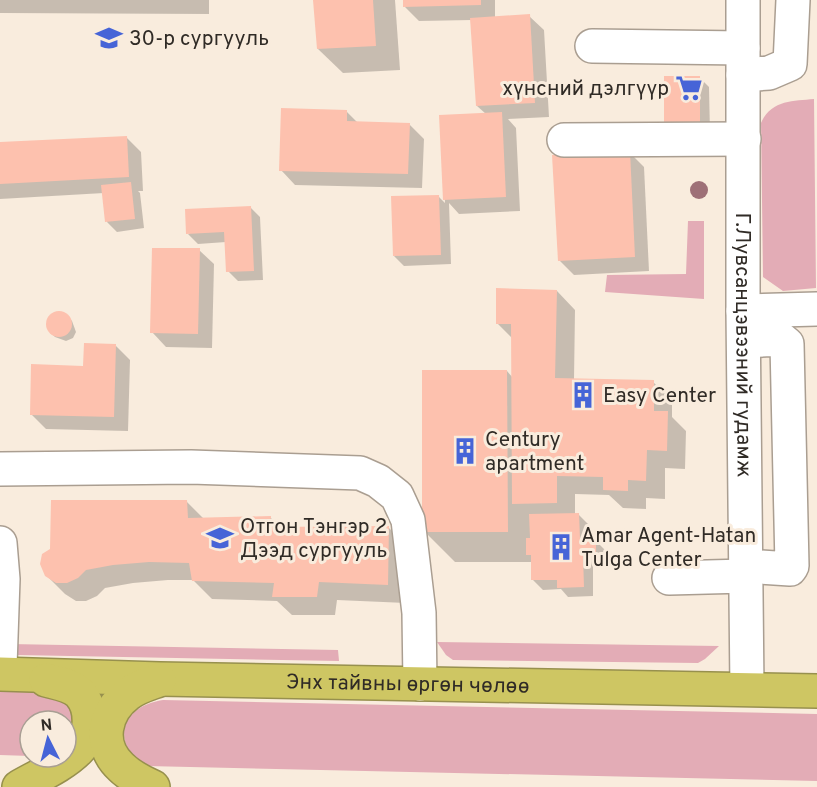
<svg xmlns="http://www.w3.org/2000/svg" width="817" height="787" viewBox="0 0 817 787" font-family="Overpass,sans-serif">
	<style>
		.green { fill: #e3acb6 }
		.shadow { fill: #0003 }
		.building { fill: #fdc1ae }
		.lines { fill: none; stroke-linecap: round; stroke-linejoin: round }
		.minor-casing { stroke: #aa9e91; stroke-width: 36 }
		.highway-casing { stroke: #97904e; stroke-width: 36 }
		.minor { stroke: #fff; stroke-width: 33 }
		.highway { stroke: #cec663; stroke-width: 33 }
		.tree { fill: #9e7077 }
		.labels { text-anchor: middle; stroke-width: 6; stroke-linejoin: round; paint-order: stroke }
		.poi-label { font-size: 21px; fill: #302b26; stroke: #f9ecdd; text-anchor: start }
		.street-label { font-size: 21px; fill: #302b26; stroke: #f9ecdd }
	</style>
	<rect width="100%" height="100%" fill="#f9ecdd"/>
	<g class="green">
		<path d="M814,99L816,288L783,291L763,277L761,123C771,100 793,101 814,99Z"/>
		<path d="M688,221H704V299L605,292L607,275L686,274Z"/>
		<path d="M437,642L719,646L705,659L698,663L453,660L446,655Z"/>
		<path d="M9,644L338,650L339,661L17,655Z"/>
		<path d="M0,689L43,690L72,700L82,722L66,744V721H30V756L0,755Z"/>
		<path d="M163,700L817,714V781L146,766C129,759 121,741 125,723C135,708 146,703 163,700Z"/>
	</g>
	<g class="shadow">
		<path d="M0,0H209V14L0,13Z"/>
		<path d="M315,0H395L400,70L343,73L318,49Z"/>
		<path d="M405,0H495V18L529,16L544,30L549,117L508,119L516,128L520,211L459,214L449,203L451,264L404,266L394,256L439,197L445,203L441,116L486,114L477,106L472,20L419,21L405,7Z"/>
		<path d="M699,77L709,87L710,134H675Z"/>
		<path d="M347,112L358,123L409,124L424,139L422,188L295,185L281,170Z"/>
		<path d="M126,137L141,152L143,191H138L140,193L144,228L117,232L107,222L104,193L0,199V144Z"/>
		<path d="M629,152L644,167L649,271L574,275L559,260Z"/>
		<path d="M250,207L260,217L263,280L238,281L228,271L226,242L198,244L188,234Z"/>
		<path d="M199,250L214,264L212,348L166,347L152,332Z"/>
		<path d="M557,291L575,310L574,380L653,382L672,400V417L686,431L685,469L665,468V499L646,498V509L623,508L609,495L575,494V515L578,514L588,524L589,540H595L605,550L606,565L593,566V596L568,597L561,589L543,590L533,580L532,562H455L424,531L507,371L513,378V339L497,323Z"/>
		<path d="M60,313L67,316L72,321L76,332L73,338L66,341L55,337L50,332L47,325L53,315Z"/>
		<path d="M116,346L130,360L128,431L46,429L31,414L85,367Z"/>
		<path d="M186,501L204,519L270,517L281,529L389,528L407,546L406,603L337,600L335,615H292L277,601L212,599L193,580H168L133,583L105,588L97,596L86,601H76L65,594L46,575Z"/>
	</g>
	<g class="building">
		<path d="M313,0H373L376,46L317,49Z"/>
		<path d="M403,0H481V5L403,7Z"/>
		<path d="M530,14L535,103L476,106L470,18Z"/>
		<rect x="664" y="76" width="36" height="48"/>
		<path d="M281,108L347,110V121L410,123L408,174L279,171Z"/>
		<path d="M502,112L506,197L443,200L439,115Z"/>
		<path d="M127,136L129,177L0,184V142Z"/>
		<path d="M630,151L635,257L558,261L552,155Z"/>
		<path d="M131,182L135,219L105,222L101,185Z"/>
		<path d="M439,195L441,255L393,256L391,196Z"/>
		<path d="M251,206L254,271L226,272L224,232L186,234L185,209Z"/>
		<path d="M152,248H200L198,334L150,333Z"/>
		<path d="M496,288L557,290L555,378L654,380V411H668L667,451L647,450L646,481L628,480V491L603,490V477L557,476V503L512,504L511,324H496Z"/>
		<circle cx="59" cy="324" r="13"/>
		<path d="M84,343L116,344L114,417L30,415L31,364L83,366Z"/>
		<path d="M422,370H507L508,532H422Z"/>
		<path d="M51,500H187L188,518L271,516L270,527L389,526L388,585L319,582L317,597H272L274,583L192,581L189,563L149,562L113,565L86,570L78,578L67,583H56L45,576L40,564L42,554L50,549Z"/>
		<path d="M579,513L580,539H596V556H583L584,587L557,588V580H531V555H526V538H530L529,514Z"/>
	</g>
	<g class="lines">
		<defs>
			<g id="minor">
				<path id="s1" d="M743,0V311L747,689"/>
				<path d="M592,46L743,48"/>
				<path d="M743,75L769,73L790,64L793,0"/>
				<path d="M564,140L744,139"/>
				<path d="M743,311L817,309"/>
				<path d="M744,341L781,339L787,344L792,566L790,569L746,566"/>
				<path d="M0,469L191,467L360,473L378,481L397,496L408,520L419,613L420,684"/>
				<path d="M0,543L3,579L0,666"/>
				<path d="M669,578L746,576"/>
			</g>
			<g id="highway">
				<path id="s2" d="M0,674L160,679L817,691"/>
				<path d="M19,787C38,776 62,766 78,750C92,736 93,709 80,694C72,685 57,683 46,680"/>
				<path d="M153,787C142,782 130,776 121,767C97,745 104,712 128,694C137,687 148,684 159,680"/>
			</g>
		</defs>
		<use href="#minor" class="minor-casing"/>
		<use href="#highway" class="highway-casing"/>
		<use href="#minor" class="minor"/>
		<use href="#highway" class="highway"/>
	</g>
	<circle class="tree" cx="699" cy="190" r="9"/>
	<defs>
		<symbol id="school-bare" viewBox="-9 -9 18 18"><path d="M0-5L7-2L0 1L-7-2ZM-4 1L0 2.5L4 1V4Q0 6-4 4Z" fill="#4664d7" stroke="#f9ecdd" stroke-width="2.5" paint-order="stroke"/></symbol>
		<symbol id="supermarket-bare" viewBox="-9 -9 18 18"><path d="M-6-5.5h2.5l.6 2H6L4.5 2H-2.5L-4.4-4H-6ZM-1.5 3.2a1.3 1.3 0 1 0 .1 0ZM3 3.2a1.3 1.3 0 1 0 .1 0Z" fill="#4664d7" stroke="#f9ecdd" stroke-width="2.5" paint-order="stroke"/></symbol>
		<symbol id="building-bare" viewBox="-9 -9 18 18"><path d="M-4-6H4V6H1V3H-1V6H-4ZM-2.5-4.3h1.7v1.8h-1.7ZM.8-4.3h1.7v1.8H.8ZM-2.5-1h1.7V.8h-1.7ZM.8-1h1.7V.8H.8Z" fill="#4664d7" stroke="#f9ecdd" stroke-width="2.5" paint-order="stroke"/></symbol>
		<symbol id="university-bare" viewBox="-9 -9 18 18"><path d="M0-5L7-2L0 1L-7-2ZM-4 1L0 2.5L4 1V4Q0 6-4 4Z" fill="#4664d7" stroke="#f9ecdd" stroke-width="2.5" paint-order="stroke"/></symbol>
	</defs>
	<g fill-rule="evenodd">
		<use href="#school-bare" x="90" y="19" width="38" height="38"/>
		<use href="#supermarket-bare" x="670" y="69" width="38" height="38"/>
		<use href="#building-bare" x="564" y="376" width="38" height="38"/>
		<use href="#building-bare" x="446" y="432" width="38" height="38"/>
		<use href="#university-bare" x="201" y="519" width="38" height="38"/>
		<use href="#building-bare" x="542" y="528" width="38" height="38"/>
	</g>
	<g class="labels">
		<g class="poi-label">
			<text x="129" y="45">30-р сургууль</text>
			<text x="669" y="95" text-anchor="end">хүнсний дэлгүүр</text>
			<text x="603" y="402">Easy Center</text>
			<text x="485" y="446">Century<tspan x="485" dy="24">apartment</tspan></text>
			<text x="240" y="533">Отгон Тэнгэр 2<tspan x="240" dy="24">Дээд сургууль</tspan></text>
			<text x="581" y="542">Amar Agent-Hatan<tspan x="581" dy="24">Tulga Center</tspan></text>
		</g>
		<g class="street-label">
			<text dy="7" stroke="none"><textPath href="#s1" startOffset="345">Г.Лувсанцэвээний гудамж</textPath></text>
			<text dy="7" stroke="none"><textPath href="#s2" startOffset="408">Энх тайвны өргөн чөлөө</textPath></text>
		</g>
	</g>
	<g transform="translate(48 739) rotate(354)"><circle r="28" fill="#f9ecdd" stroke="#a99f94" stroke-width="1.5"/>
	<path d="M0-4.5L10 22L0 15L-10 22Z" fill="#4664d7"/>
	<text y="-9" font-size="16" font-weight="bold" text-anchor="middle" fill="#302b26">N</text>
	</g>
</svg>
